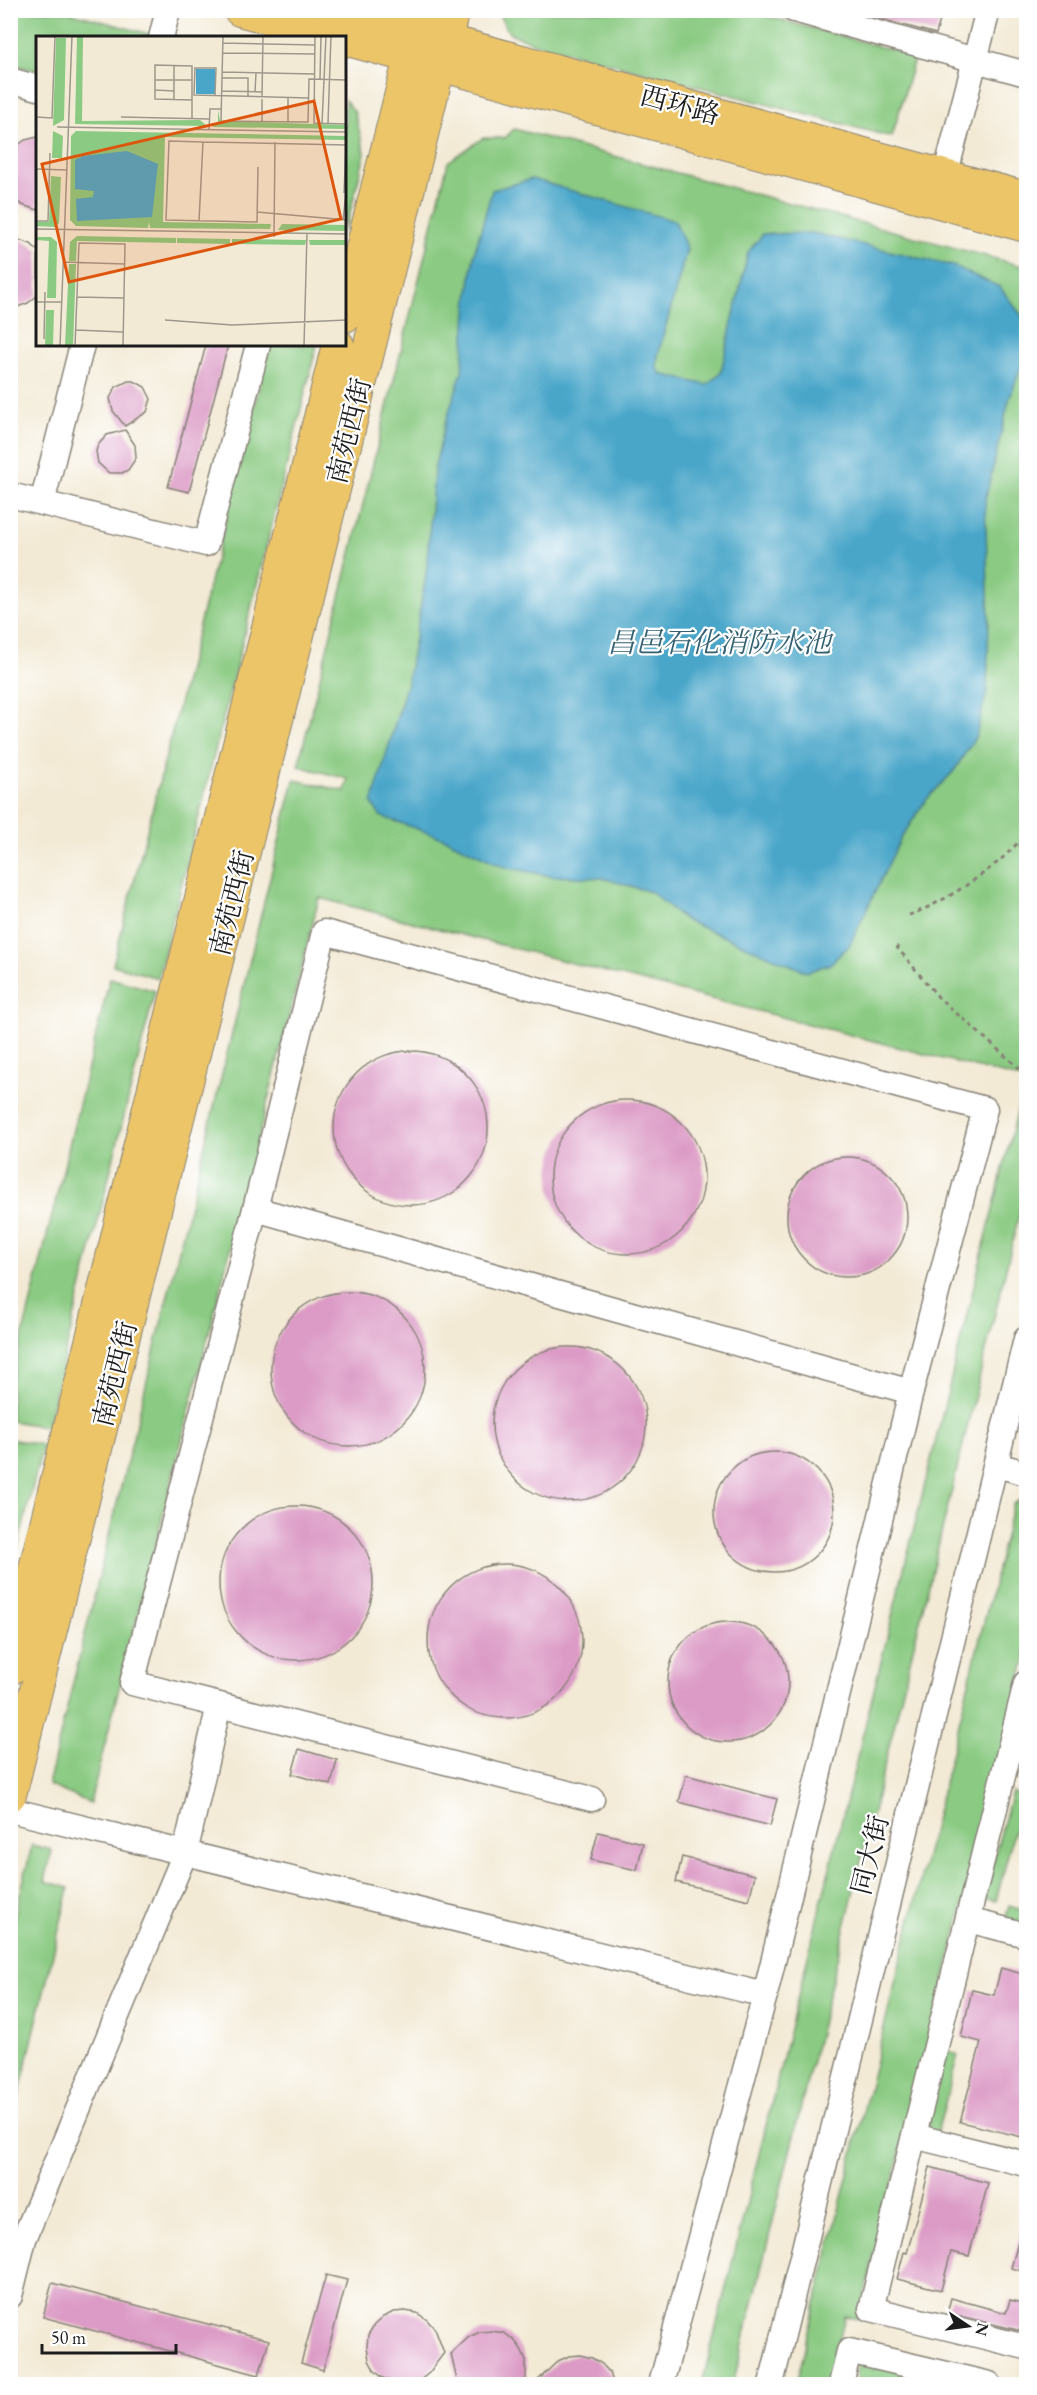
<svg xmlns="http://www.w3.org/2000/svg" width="1037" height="2395" viewBox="0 0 1037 2395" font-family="'EB Garamond','Noto Serif SC',serif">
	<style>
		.green { fill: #8aca82; stroke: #53734f; stroke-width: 1.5 }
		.water { fill: #4aa6c9; stroke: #336172; stroke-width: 1.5 }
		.building { fill: #dc9bc6 }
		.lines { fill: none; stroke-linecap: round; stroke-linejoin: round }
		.minor-casing { stroke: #888378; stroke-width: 27 }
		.major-casing { stroke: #888378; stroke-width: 34 }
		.path { stroke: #888378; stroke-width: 3; stroke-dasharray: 4.5 4.5; stroke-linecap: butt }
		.minor { stroke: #fff; stroke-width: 24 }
		.major { stroke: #ecc569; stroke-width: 32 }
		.labels { text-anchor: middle; stroke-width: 4.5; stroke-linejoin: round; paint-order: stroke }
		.street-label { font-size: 27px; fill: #1c1c1c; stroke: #fff }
		.water-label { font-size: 28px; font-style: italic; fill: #336172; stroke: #fff }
		.inset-road { fill: none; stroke: #9d988b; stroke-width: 1.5 }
		.view { fill: #de560d; fill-opacity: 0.15; stroke: #de560d; stroke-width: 3 }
		.inset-edge { fill: none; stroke: #1c1c1c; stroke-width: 3 }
	</style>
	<rect width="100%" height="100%" fill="#fff"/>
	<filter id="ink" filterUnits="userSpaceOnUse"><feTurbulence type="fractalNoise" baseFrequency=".0167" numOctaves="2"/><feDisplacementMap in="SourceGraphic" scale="12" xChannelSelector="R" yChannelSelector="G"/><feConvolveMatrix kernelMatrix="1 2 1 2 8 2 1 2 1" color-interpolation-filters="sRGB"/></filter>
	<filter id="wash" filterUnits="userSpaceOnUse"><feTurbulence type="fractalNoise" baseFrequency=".008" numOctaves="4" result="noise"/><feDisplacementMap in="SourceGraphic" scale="24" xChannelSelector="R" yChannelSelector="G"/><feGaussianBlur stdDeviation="1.35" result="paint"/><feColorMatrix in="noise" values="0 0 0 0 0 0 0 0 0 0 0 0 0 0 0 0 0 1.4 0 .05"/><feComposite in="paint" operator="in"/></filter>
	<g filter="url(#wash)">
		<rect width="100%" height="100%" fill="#f3ead5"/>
		<g class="green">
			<path d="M10,11H65L149,34L148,38H38L37,71L11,64Z"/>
			<path d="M497,11H748L915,56L892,137L533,43L509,33Z"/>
			<path d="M345,100L354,111L365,153L345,233Z"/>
			<path d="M514,129L1026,267V1187L733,2384H702L1025,1080L319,898L90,1803L48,1785L294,780L345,791L348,779L298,766L448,162L483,138H505Z"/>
			<path d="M270,345H317L158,978L113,965Z"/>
			<path d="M110,978L155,991L47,1427L11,1421V1383Z"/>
			<path d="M11,1439L43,1445L11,1575L10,1439Z"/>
			<path d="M1026,1496V1657L858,2319L845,2316L829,2384H796L1013,1504Z"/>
			<path d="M1012,1792L1023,1797L996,1901L983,1898Z"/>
			<path d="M32,1845L52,1850L45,1881L69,1888L11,2128V1933Z"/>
			<path d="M1009,1906L1026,1911V1926L1005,1920Z"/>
			<path d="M945,2050L958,2055L937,2133L925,2130Z"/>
			<path d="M858,2361L954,2384H871L857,2381Z"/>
		</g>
		<path class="water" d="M532,179L675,221L687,249L658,355L657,367L661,374L707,385L721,372L748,252L763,234L813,233L953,266L1000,287L1025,320L1024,359L1009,400L985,501L989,617L987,691L976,736L954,771L926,800L901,838L849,946L830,964L807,972L685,920L651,892L602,878L551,876L504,867L446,839L380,816L372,803L407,683L426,576L434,470L445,424L462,372L468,299L474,255L492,190Z"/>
		<g id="blocks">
			<g class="building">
				<path d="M849,10H943L936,34Z"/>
				<path d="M38,137V210L22,205L10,196V151L25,140Z"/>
				<path d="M10,237L31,244L38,251V295L28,303L10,310Z"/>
				<path d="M206,345H228L189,492L168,487Z"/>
				<path d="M128,381H134L145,387L151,399L147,412L125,426L113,411L110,398L116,387Z"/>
				<path d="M125,430L135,445L136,458L128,470L122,473H109L98,463L96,451L98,445L107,435Z"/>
				<circle cx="411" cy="1128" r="77"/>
				<circle cx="627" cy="1177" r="77"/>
				<circle cx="847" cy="1217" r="60"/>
				<circle cx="348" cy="1369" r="77"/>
				<circle cx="569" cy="1424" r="77"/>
				<circle cx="774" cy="1512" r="60"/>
				<circle cx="296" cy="1583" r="77"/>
				<circle cx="505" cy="1641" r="77"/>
				<circle cx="728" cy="1682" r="60"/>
				<path d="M299,1749L337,1760L331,1785L292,1774Z"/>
				<path d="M686,1775L777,1799L770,1826L679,1802Z"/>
				<path d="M598,1832L643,1843L637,1870L591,1860Z"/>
				<path d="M682,1857L755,1875L749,1900L676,1882Z"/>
				<path d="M1001,1968L1026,1975V2138L960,2122L981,2042L961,2037L972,1990L994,1995Z"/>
				<path d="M930,2167L988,2183L969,2256L951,2252L941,2290L897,2279L904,2252L907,2253Z"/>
				<path d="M1022,2228L1026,2229V2272L1011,2268Z"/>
				<path d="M326,2275L347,2280L323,2370L301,2363Z"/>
				<path d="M52,2283L269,2340L259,2375L43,2317Z"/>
				<path d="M951,2298L1006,2313L1010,2300L1026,2304V2332L947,2313Z"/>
				<path d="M405,2311L417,2313L427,2320L435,2329L444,2353L429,2373L419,2381L407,2384L395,2383L383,2378L374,2370L369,2360L367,2347L368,2335L374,2325L383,2317L394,2312Z"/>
				<path d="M492,2331L504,2333L514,2340L521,2349L526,2360V2385H458L451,2354L469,2337L480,2332Z"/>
				<path d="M580,2355L592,2358L602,2364L610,2373L614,2385H533L558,2361L569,2356Z"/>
			</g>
		</g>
	</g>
	<g filter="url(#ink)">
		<use href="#blocks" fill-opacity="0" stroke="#888378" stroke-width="1.5"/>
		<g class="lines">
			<defs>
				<g id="minor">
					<path d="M794,10L1026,74"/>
					<path d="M161,38L168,10"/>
					<path d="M10,80L38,88"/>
					<path d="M939,191L945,176L988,10"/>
					<path d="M10,495L206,544L258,345"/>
					<path d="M42,503L82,345"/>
					<path d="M255,1209L911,1392L765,1995L661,2384"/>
					<path d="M996,1465L1026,1473"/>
					<path d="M1026,1683L871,2309L1026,2347"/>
					<path d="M592,1799L132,1683L255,1209L324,932L985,1109L911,1392"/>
					<path d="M10,1810L765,1995"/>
					<path d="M968,1920L1026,1935"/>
					<path d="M914,2136L1026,2164"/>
					<path d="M10,2296L24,2239L185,1853L219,1705"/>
					<path d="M771,2384L1026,1339"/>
					<path d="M841,2384L849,2351L989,2384"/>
				</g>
				<g id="major">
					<path d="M240,10L341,38"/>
					<path d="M334,10L1026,198"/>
					<path d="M345,39L1026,226"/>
					<path d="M345,316L422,10"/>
					<path d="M10,1669L338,345"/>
					<path d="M10,1795L453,10"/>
				</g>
			</defs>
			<use href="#minor" class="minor-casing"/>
			<use href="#major" class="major-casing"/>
			<g class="path">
				<path d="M909,915C943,904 1007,862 1026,832"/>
				<path d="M896,946L939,998L1026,1074"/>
			</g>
			<use href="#minor" class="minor"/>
			<use href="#major" class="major"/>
		</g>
	</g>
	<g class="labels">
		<g class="street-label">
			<text transform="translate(680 105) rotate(15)" y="9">西环路</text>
			<text transform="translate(349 431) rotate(-76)" y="9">南苑西街</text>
			<text transform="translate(232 903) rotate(-76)" y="9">南苑西街</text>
			<text transform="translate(115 1374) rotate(-76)" y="9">南苑西街</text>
			<text transform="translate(870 1855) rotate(-76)" y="9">同大街</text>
		</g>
		<g class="water-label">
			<text x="719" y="652">昌邑石化消防水池</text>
		</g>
	</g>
	<g transform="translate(36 36)">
		<rect width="310" height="310" fill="#f3ead5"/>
		<path d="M41,0H47L46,85L164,84L171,90L39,88ZM20,2H30L28,84L17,90ZM182,74L184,85L310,89L311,93L177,91L176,87H182ZM17,95L27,100L26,122H16ZM40,95L310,100V104L129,101L127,186L235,188L234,193L114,192L113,186L112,192L40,190L34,184L35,100ZM15,140L25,141L23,187L19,191L0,190V186H13ZM246,188L310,189V195L242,194ZM41,200L140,202V207L41,205L40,225H33L34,206ZM0,201H15L21,206L20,262H11L13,205L0,204ZM141,202L194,203V208L141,207ZM196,203L270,204L269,209L196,208ZM273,204H310V209H274ZM33,228H40L37,310H29ZM10,274H18L17,310H9Z" fill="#8aca82"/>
		<path d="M160,33H179V58H160ZM91,115L122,128L116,181L41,185L40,163L57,161L58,155L39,153V124L47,120Z" fill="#4aa6c9"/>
		<path class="inset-road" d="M187,0L185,85L272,86L273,43L311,44M279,0L278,87L311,88M187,7L279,9M187,17L279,18M186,36L278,38M186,42H212V60M284,43L285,0M119,44H156M119,54L138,55M186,55L226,56M219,56L220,37M179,59L180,32H159L158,59L273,62M226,61L227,0M138,63V30M0,81L16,82L19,0M85,81L173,83M156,82V30L119,29V63L156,64M226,85V63M252,86V61M292,87L295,0M286,88L290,0M21,91L311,96M173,94L174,73H185M167,106L133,105L130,184L221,186L222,131M0,133L31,134M308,157L310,109M221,176L311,184M307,184L310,157M0,185H12L14,117M163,185L167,106L311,109M0,193L311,198M238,201L239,106M27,226L89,228M41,261L88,262M0,266H26M129,284L196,289L311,284M40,294L87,296M8,303L9,256M24,310L36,0M39,310L43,207L89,208L87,310M268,310L271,198"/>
		<path class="view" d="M278,65L305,183L33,246L6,128Z"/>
		<rect width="310" height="310" class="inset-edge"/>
	</g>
	<rect width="1037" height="2395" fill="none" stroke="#fff" stroke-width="36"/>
	<g transform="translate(968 2326) rotate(103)" stroke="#ffffff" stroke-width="4.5" paint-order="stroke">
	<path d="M0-4.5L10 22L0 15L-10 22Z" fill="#1c1c1c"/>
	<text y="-9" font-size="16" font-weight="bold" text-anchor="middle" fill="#1c1c1c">N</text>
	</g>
	<path d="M42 2344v9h134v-9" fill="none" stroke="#1c1c1c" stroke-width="3"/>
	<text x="51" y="2344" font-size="18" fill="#1c1c1c" stroke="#ffffff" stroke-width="4.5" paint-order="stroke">50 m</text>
</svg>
